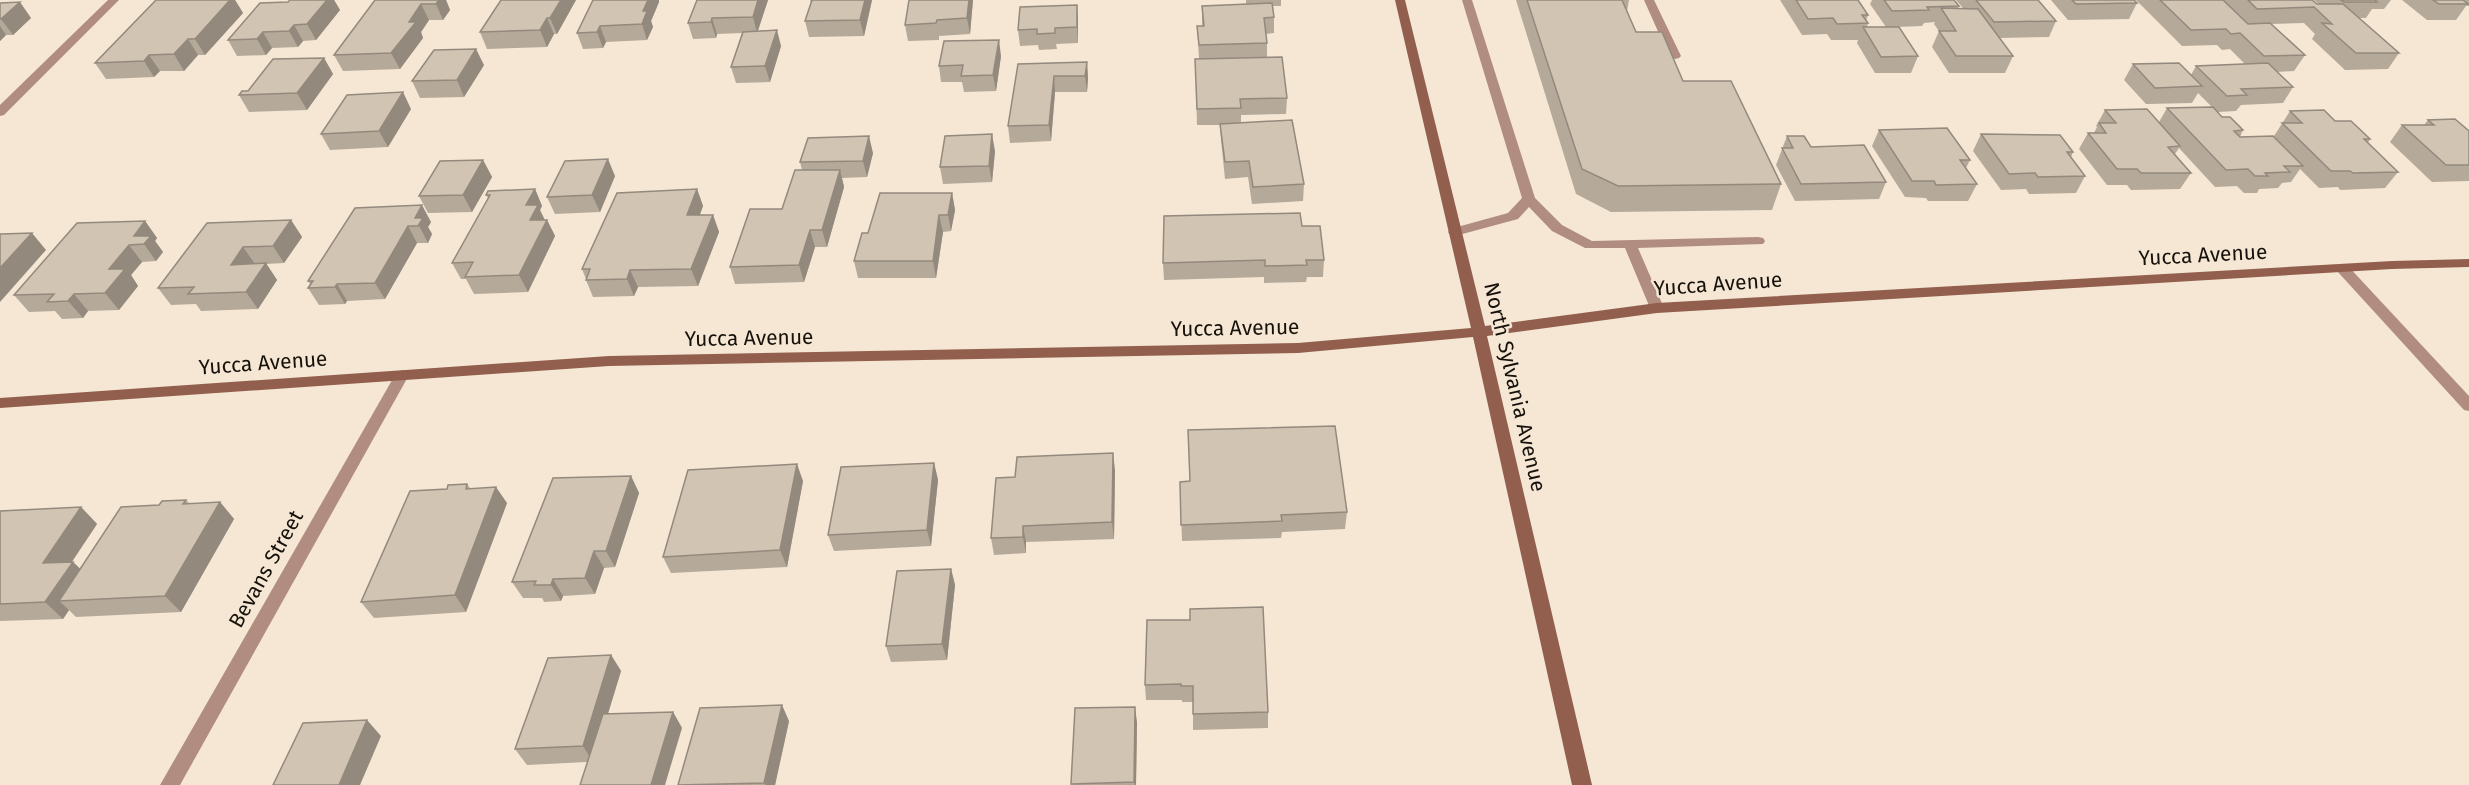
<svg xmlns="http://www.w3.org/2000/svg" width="2469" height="785" viewBox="0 0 2469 785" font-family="'Fira Sans',sans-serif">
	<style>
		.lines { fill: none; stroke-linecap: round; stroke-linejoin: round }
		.lane { fill: #b18c80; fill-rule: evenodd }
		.street { fill: #b18c80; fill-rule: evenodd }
		.secondary { fill: #925f4e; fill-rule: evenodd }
		.wall { fill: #b5a999 }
		.shaded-wall { fill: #93897d }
		.building { fill: #d2c4b2; stroke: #93897d; stroke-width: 1.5 }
		.labels { text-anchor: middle; stroke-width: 5; stroke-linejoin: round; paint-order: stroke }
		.street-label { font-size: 21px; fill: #16110b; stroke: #f5e7d4 }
	</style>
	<rect width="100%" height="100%" fill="#f5e7d4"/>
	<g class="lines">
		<g class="lane">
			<path d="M1462,0H1472L1535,198L1562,225L1592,241L1758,237L1763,238L1765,241L1763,244L1638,248L1664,308L1657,313L1650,308L1625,248H1585L1552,231L1529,207L1518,219L1455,236L1450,235L1448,232L1450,229L1508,213L1522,198Z"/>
			<path d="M1644,0H1654L1681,56L1679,58L1675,59L1669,56Z"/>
			<path d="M2342,264L2347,265L2469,396V411L2464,410L2337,271L2335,268L2337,265Z"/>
		</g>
		<g class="street">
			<path d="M108,0H119L4,115L0,116V105Z"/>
			<path d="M402,370L409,375L180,785H160L395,375Z"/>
		</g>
		<path class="secondary" d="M1395,0H1405L1485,326L1657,303L2392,261L2469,259V267L2392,269L1657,313L1487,336L1592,785H1572L1473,337L1298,353L609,366L0,408V398L609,356L1298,343L1471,328Z"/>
	</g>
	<g class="wall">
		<path d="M156,0H235L243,13L205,55H198L184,71H160L154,77L106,79L95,63Z"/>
		<path d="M290,0H334L340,10L316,40L303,41L298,47L272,48L266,55L237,56L228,40Z"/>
		<path d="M375,0H446L450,10L443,20H429L421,32L423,38L400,69L343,71L334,55Z"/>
		<path d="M501,0H576L557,34H554L547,47L487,49L480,32Z"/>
		<path d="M648,0H659V2L651,21L653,27L647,40L606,42L603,48L583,49L577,33Z"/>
		<path d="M697,0H768L758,31L781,46L770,82L736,83L731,67L742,33L717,34L716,38L693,39L688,23Z"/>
		<path d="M810,0H872L864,36L809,37L805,21L811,3Z"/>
		<path d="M973,0L970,34L939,36V40L908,41L905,25Z"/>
		<path d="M1246,0H1281V6H1273L1274,17V33L1266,34L1267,43V58L1287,98L1286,114L1241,115V123L1304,184L1303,201L1252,204L1248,177L1225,179L1221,140L1220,125H1197L1195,59H1199L1197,26H1202V6L1246,4Z"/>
		<path d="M1516,0H1629L1627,11L1636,32L1781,184L1772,210L1611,212L1576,194Z"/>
		<path d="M1780,0H1858L1868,15L1866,21L1868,23L1867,27H1886L1870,4L1872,0H1954L1959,6L1958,8H1963L1956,0H2038L2056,21L2049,37L1999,38L2013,56L2005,73H1949L1932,47L1939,31L1934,24L1935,22L1924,23L1922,26L1895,27L1918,56L1911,73H1875L1857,43L1858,40H1831L1827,34L1802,35Z"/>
		<path d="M2051,0H2134L2137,3L2129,19L2068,20Z"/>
		<path d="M2136,0H2312L2317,4H2319L2314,0H2391L2384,9H2372L2366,18H2359L2399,53L2388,69L2345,70L2312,39L2315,34L2304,23L2271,24L2305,55L2294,71L2277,72L2293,87L2283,103L2241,105L2236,111L2218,112L2222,117L2243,130L2240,137L2274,136L2290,111L2335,121L2370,139L2368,143L2398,172L2385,188L2340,190L2338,187L2319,188L2300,169L2291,182L2282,183L2278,188L2259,189L2257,193H2244L2237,186L2215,187L2179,148L2175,154L2191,173L2180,189L2131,190L2127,185H2107L2079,149L2088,133H2094L2097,127L2096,126L2105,110L2159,122L2167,108L2212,107L2198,93L2192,103L2146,104L2124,80L2133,64L2191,75L2196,66L2245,64L2230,49L2222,50L2217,45L2182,46Z"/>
		<path d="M2402,0H2469V6H2466L2456,20H2427Z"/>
		<path d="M0,3L31,18L13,35H6L0,41Z"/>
		<path d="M1077,5L1078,21V43L1056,44L1057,49L1039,50L1038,45L1020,46L1018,30Z"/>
		<path d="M1001,56L996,91L964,92L962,82H941L939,66Z"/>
		<path d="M324,58L333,74L307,110L249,112L239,95Z"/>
		<path d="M1087,62L1088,78L1087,92H1055L1051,141L1010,143L1008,126L1018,64Z"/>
		<path d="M484,65L464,97L420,98L412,81Z"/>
		<path d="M411,109L388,147L330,150L321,134Z"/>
		<path d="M2428,120L2469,131V181L2432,182L2390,142L2402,125H2424Z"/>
		<path d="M1879,130L1970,160L1966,168L1977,184L1968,201H1928L1926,198L1905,197L1872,146Z"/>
		<path d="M1981,134L2073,152L2071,157L2085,176L2076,193L2029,194L2026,189L2001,190L1973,151Z"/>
		<path d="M1787,136L1886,182L1879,199L1795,201L1776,165Z"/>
		<path d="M995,151L992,182L943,184L940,167Z"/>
		<path d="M873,153L867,177L842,178L844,187L827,247H815L804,282L735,284L730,267L782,209L802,170L800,162Z"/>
		<path d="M483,160L492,177L472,212L428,213L419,196Z"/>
		<path d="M615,176L600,212L555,214L547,197Z"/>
		<path d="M535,189L542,206L540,210L545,220H547L555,236L528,292L474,294L466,279H461L452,263L488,198L486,195Z"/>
		<path d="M697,189L703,206L700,215H713L719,232L698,286L638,287L634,296L593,297L586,280V279L582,269Z"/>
		<path d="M952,193L955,210L951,231L943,232L936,278H858L854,261L868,233Z"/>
		<path d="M355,208L431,222L428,227L432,234L428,243H417L385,299L347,301L345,304L319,305L308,288L310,284L308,281Z"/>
		<path d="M291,220L302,237L284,263L266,264L277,280L258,309L201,311L196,304L171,305L158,288Z"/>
		<path d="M145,221L157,238L155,241L163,252L156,261L142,262L131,275L138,286L119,310L88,311L83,318L62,319L55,311L29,312L14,295Z"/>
		<path d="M1302,226L1324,260L1323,277H1307L1306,282L1264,283V277L1164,280L1163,263Z"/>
		<path d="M934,463L938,480L931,546L834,551L828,535Z"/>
		<path d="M1115,470L1114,539L1026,542V553L994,555L991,538L1015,477Z"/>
		<path d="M631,476L639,493L615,567L604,568L595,594L563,596L561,601L544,602L542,598H523L512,582Z"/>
		<path d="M803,481L787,567L671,573L663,557Z"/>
		<path d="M1180,482L1347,512L1345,529L1282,532L1281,538L1182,541Z"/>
		<path d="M467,484L470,488L507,503L466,612L374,618L361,602L447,489Z"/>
		<path d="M186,500L190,504L220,502L234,519L181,612L76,617L69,610L63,619L0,621V511L81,507L97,524L72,562H73L80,569L159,505Z"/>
		<path d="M951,569L955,585L947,660L891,662L886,646Z"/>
		<path d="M1190,620L1268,712V728L1193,730V702H1182V700H1146L1145,685Z"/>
		<path d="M611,655L621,671L608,714L673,712L682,728L587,762L527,765L515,749Z"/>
		<path d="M1075,708L1137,722L1136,785H1071Z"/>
		<path d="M789,721L775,785H678Z"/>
	</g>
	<g class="shaded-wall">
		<path d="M230,0H235L243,13L205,55L195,39Z"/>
		<path d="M327,0H334L340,10L316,40L307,24Z"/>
		<path d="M439,0H446L450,10L443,20L436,4Z"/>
		<path d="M561,0H576L557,34L550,18Z"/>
		<path d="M648,0H659V2L651,21L653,27L647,40L642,24L643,11Z"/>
		<path d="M758,0H768L757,33L753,17Z"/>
		<path d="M865,0H872L864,36L860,20Z"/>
		<path d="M969,0H973L970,34L967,18Z"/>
		<path d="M20,2L31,18L13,35L1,19Z"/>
		<path d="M421,4L429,20L421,32L423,38L400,69L391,53L409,22Z"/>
		<path d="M1077,5L1078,21V43L1077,27Z"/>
		<path d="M547,18L554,34L547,47L540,30Z"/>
		<path d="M712,18L717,34L716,38L711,22Z"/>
		<path d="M294,25L303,41L298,47L289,31Z"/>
		<path d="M0,26L6,35L0,41Z"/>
		<path d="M600,26L606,42L603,48L597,32Z"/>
		<path d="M777,30L781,46L770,82L765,66Z"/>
		<path d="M263,32L272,48L266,55L257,39Z"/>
		<path d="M188,39L198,55L184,71L174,54Z"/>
		<path d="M999,40L1001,56L996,91L993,75Z"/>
		<path d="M476,49L484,65L464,97L457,80Z"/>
		<path d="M149,55L160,71L154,77L144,61Z"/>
		<path d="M324,58L333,74L307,110L297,93Z"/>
		<path d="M1087,62L1088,78L1087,92L1085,76Z"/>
		<path d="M1054,76L1055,92L1051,141L1049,125Z"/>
		<path d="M403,92L411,109L388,147L379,131Z"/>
		<path d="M992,134L995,151L992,182L989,166Z"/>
		<path d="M869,136L873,153L867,177L863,161Z"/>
		<path d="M608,159L615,176L600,212L592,195Z"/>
		<path d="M483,160L492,177L472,212L463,195Z"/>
		<path d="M840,170L844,187L827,247L822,230Z"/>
		<path d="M535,189L542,206L540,210L545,221L530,220L526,205Z"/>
		<path d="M697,189L703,206L693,232L687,215Z"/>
		<path d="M952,193L955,210L951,231L948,215Z"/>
		<path d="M422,205L431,222L428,227L432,234L428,243L415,218Z"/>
		<path d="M713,215L719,232L698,286L691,269Z"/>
		<path d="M939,215L943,232L936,278L933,261Z"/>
		<path d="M291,220L302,237L284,263L273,246Z"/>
		<path d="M547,220L555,236L528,292L519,275Z"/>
		<path d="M145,221L157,238L155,241L163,252L156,261L144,244L134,236Z"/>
		<path d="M408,226L417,243L385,299L375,283Z"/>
		<path d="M810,230L815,247L804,282L799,265Z"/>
		<path d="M32,233L46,250L0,302V268Z"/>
		<path d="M129,245L142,262L131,275L138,286L119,310L105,293L109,269Z"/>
		<path d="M243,247L255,264L231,265Z"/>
		<path d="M266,263L277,280L258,309L246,292Z"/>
		<path d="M630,270L638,287L634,296L627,279Z"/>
		<path d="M337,284L347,301L345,304L335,287Z"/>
		<path d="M74,294L88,311L83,318L68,301Z"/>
		<path d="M1113,453L1115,470L1114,539L1112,522Z"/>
		<path d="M934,463L938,480L931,546L927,530Z"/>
		<path d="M797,464L803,481L787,567L780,550Z"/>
		<path d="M631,476L639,493L615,567L606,551Z"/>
		<path d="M496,487L507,503L466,612L455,595Z"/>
		<path d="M220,502L234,519L181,612L165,596Z"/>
		<path d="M81,507L97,524L60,579L43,563Z"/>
		<path d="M1023,526L1026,542V553L1023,537Z"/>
		<path d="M594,551L604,568L595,594L585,578Z"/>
		<path d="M73,562L90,578L59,601L69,610L63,619L45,602Z"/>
		<path d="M951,569L955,585L947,660L942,644Z"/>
		<path d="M553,579L563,596L561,601L551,585Z"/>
		<path d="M611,655L621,671L593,762L583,746Z"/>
		<path d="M782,705L789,721L775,785H766L764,783Z"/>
		<path d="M1135,707L1137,722L1136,785H1135L1134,782Z"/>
		<path d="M673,712L682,728L665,785H651Z"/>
		<path d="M367,720L381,736L360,785H339Z"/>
	</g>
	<g class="building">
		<path d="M156,0H230L195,39H188L174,54L149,55L144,61L95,63Z"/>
		<path d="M290,0H327L307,24L294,25L289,31L263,32L257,39L228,40L260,3L288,2Z"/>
		<path d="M375,0H439L436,4H421L409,22H416L391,53L334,55Z"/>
		<path d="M501,0H561L550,18H547L540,30L480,32Z"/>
		<path d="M593,0H648L643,11H647L642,24L600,26L597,32L577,33Z"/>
		<path d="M697,0H758L753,17L712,18L711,22L688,23Z"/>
		<path d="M812,0H865L860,20L805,21Z"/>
		<path d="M909,0H969L967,18L937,20L936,23L905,25Z"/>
		<path d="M1527,0H1622L1636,32H1662L1683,81H1731L1781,184L1618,186L1582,169Z"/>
		<path d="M1796,0H1858L1868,15H1862L1868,23L1837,24L1833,18L1808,19Z"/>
		<path d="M1884,0H1954L1959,6L1927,7L1929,10L1892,11Z"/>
		<path d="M1976,0H2038L2056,21L1994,22Z"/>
		<path d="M2072,0H2134L2137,3L2076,4Z"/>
		<path d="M2160,0H2223L2248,24L2270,23L2305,55L2264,56L2240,33L2231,34L2226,29L2191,30Z"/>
		<path d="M2248,0H2312L2317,4H2343L2399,53H2356L2322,23L2332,24L2314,7L2257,9Z"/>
		<path d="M2341,0H2375L2377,2H2344Z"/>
		<path d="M2433,0H2463L2468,4H2439Z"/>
		<path d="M20,2L1,19H0V3Z"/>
		<path d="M1272,3L1274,17L1264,18L1267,43L1199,45L1197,26H1204L1202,6Z"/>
		<path d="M1077,5V27L1055,28V33L1037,34V29L1018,30L1020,7Z"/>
		<path d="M1941,8L1978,9L2013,56H1956L1939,31H1956Z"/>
		<path d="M1863,27H1899L1918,56L1881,57Z"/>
		<path d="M777,30L765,66L731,67L743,32Z"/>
		<path d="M999,40L993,75L961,76L963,65L939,66L944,41Z"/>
		<path d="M476,49L457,80L412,81L434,50Z"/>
		<path d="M1282,57L1287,98L1240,99L1241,108L1197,109L1195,59Z"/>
		<path d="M324,58L297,93L239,95L242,91H248L273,59Z"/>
		<path d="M1087,62L1085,76H1054L1049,125L1008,126L1018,64Z"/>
		<path d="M2179,63L2202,86L2155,88L2133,64Z"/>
		<path d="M2268,63L2293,87L2241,89L2247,95L2227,96L2196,66Z"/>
		<path d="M403,92L379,131L321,134L347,95Z"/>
		<path d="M2213,107L2222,117H2230L2243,130L2234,131L2240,137L2273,136L2303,166H2284L2290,172L2265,173L2268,176H2255L2248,169L2226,170L2167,108Z"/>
		<path d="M2147,109L2180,146L2168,147L2191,173H2141L2137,169H2117L2088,133H2106L2099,123H2116L2105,110Z"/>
		<path d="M2324,110L2335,121H2351L2370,139H2364L2398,172L2353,173L2350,171H2331L2282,123H2302L2290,111Z"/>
		<path d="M2455,119L2469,131V165H2446L2402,125H2434L2428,120Z"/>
		<path d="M1292,120L1304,184L1253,187L1249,161L1225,162L1220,124Z"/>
		<path d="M1947,128L1970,160H1960L1977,184L1936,185L1934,181H1912L1879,130Z"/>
		<path d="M992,134L989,166L940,167L945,136Z"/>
		<path d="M1981,134L2060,135L2073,152H2067L2085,176L2038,177L2035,173L2009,174Z"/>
		<path d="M869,136L863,161L800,162L808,138Z"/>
		<path d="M1787,136H1804L1811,147L1864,145L1886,182L1801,184L1782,148H1793Z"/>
		<path d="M608,159L592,195L547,197L565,161Z"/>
		<path d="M483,160L463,195L419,196L440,161Z"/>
		<path d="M795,170H840L822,230H810L799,265L730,267L750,209H782Z"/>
		<path d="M535,189L526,205H538L530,220H547L519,275L465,277L473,262L452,263L490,195H486L488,191Z"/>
		<path d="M697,189L687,215H713L691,269L630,270L627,279L586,280L590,269H582L617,193Z"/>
		<path d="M880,193H952L948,215H939L933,261H854L862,233H868Z"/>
		<path d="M422,205L415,218H423L418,226H408L375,283L337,284L335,287L308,288L313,281H308L355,208Z"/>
		<path d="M1300,213L1302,226H1320L1324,260H1306L1307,265L1265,266V260L1163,263L1164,216Z"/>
		<path d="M291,220L273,246L243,247L231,265L266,263L246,292L188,294L194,287L158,288L207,223Z"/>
		<path d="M145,221L134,236H151L144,244L129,245L109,269H125L105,293L74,294L68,301L47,302L54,294L14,295L77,223Z"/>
		<path d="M32,233L0,268V234Z"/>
		<path d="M1335,426L1347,512L1281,515L1282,521L1181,525L1180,482L1190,481L1188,430Z"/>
		<path d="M1113,453L1112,522L1023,526V537L991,538L996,478L1015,477L1017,457Z"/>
		<path d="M934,463L927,530L828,535L841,467Z"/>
		<path d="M797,464L780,550L663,557L688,470Z"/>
		<path d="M631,476L606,551H594L585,578L553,579L551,585H534L536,581L512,582L553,478Z"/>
		<path d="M467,484L466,489L496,487L455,595L361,602L410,491L447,489L448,485Z"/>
		<path d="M186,500L183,504L220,502L165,596L59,601L121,507L159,505L162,501Z"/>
		<path d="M81,507L43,563L73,562L45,602L0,604V511Z"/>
		<path d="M951,569L942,644L886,646L897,571Z"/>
		<path d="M1263,607L1268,712L1193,714V686H1181V684L1145,685L1147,620H1190V609Z"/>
		<path d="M611,655L583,746L515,749L548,658Z"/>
		<path d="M782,705L764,783L678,785L700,708Z"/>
		<path d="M1135,707L1134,782L1071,784L1075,708Z"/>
		<path d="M673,712L651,785H580L603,714Z"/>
		<path d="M367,720L339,785H273L303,723Z"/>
	</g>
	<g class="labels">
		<g class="street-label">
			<text transform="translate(2203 255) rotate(-3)" y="7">Yucca Avenue</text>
			<text transform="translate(1718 284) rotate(-4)" y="7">Yucca Avenue</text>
			<text transform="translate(1235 328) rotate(-1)" y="7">Yucca Avenue</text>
			<text transform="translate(749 338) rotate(-1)" y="7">Yucca Avenue</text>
			<text transform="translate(263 363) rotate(-4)" y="7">Yucca Avenue</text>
			<text transform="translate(1515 387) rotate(77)" y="7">North Sylvania Avenue</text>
			<text transform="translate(266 569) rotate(-61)" y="7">Bevans Street</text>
		</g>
	</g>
</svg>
